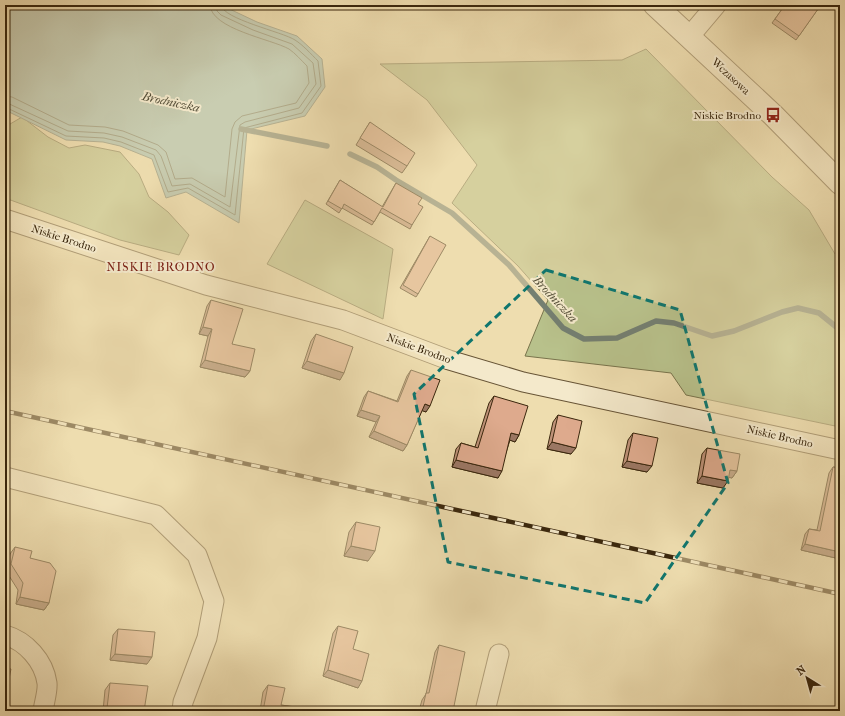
<svg xmlns="http://www.w3.org/2000/svg" width="845" height="716" viewBox="0 0 845 716" font-family="'IM FELL French Canon',serif">
	<style>
		.green { fill: #b8c18b; stroke: #79744c }
		.water { fill: #9bbab3; stroke: #747f71 }
		.lines { fill: none; stroke-linecap: round; stroke-linejoin: round }
		.shore { stroke: #6a7060; stroke-width: 1 }
		.stream { stroke: #747f71; stroke-width: 5.5 }
		.minor-casing { stroke: #675436; stroke-width: 21 }
		.tertiary-casing { stroke: #675436; stroke-width: 24 }
		.minor { stroke: #f4e9cb; stroke-width: 19 }
		.tertiary { stroke: #f4e9cb; stroke-width: 22 }
		.rail-casing { stroke: #3a270d; stroke-width: 4.5 }
		.rail { stroke: #f4e9cb; stroke-width: 3; stroke-dasharray: 9; stroke-linecap: butt }
		.wall { fill: #bf9279; stroke: #3a270d }
		.shaded-wall { fill: #9b7763; stroke: #3a270d }
		.building { fill: #deaa8d; stroke: #3a270d }
		.marked { fill: none; stroke: #0f766e; stroke-width: 3; stroke-dasharray: 8 5; stroke-linejoin: round }
		.labels { text-anchor: middle; stroke-width: 4; stroke-linejoin: round; paint-order: stroke }
		.street-label { font-size: 11px; fill: #3a270d; stroke: #f4e9cb }
		.poi-label { font-size: 11px; fill: #3a270d; stroke: #f4e9cb; text-anchor: end }
		.water-label { font-size: 12px; font-style: italic; fill: #524c36; stroke: #f4e9cb }
		.neighbourhood-label { font-size: 12px; letter-spacing: 1px; fill: #7a1f14; stroke: #f4e9cb }
	</style>
	<rect width="100%" height="100%" fill="#eeddaf"/>
	<filter id="stains"><feTurbulence type="fractalNoise" baseFrequency=".005" numOctaves="4"/><feColorMatrix values="0 0 0 0 .2 0 0 0 0 .09 0 0 0 0 .02 0 0 0 .5 -.17"/></filter>
	<radialGradient id="worn" r=".72"><stop offset=".6" stop-color="#630" stop-opacity="0"/><stop offset="1" stop-color="#630" stop-opacity=".3"/></radialGradient>
	<g class="green">
		<path d="M646,49L772,177L809,210L835,254L840,255V427L686,395L671,373L525,356L548,300L518,266L452,203L477,165L427,100L380,64L622,60Z"/>
		<path d="M22,117L48,137L69,148L85,145L120,152L139,174L149,197L168,212L189,235L179,255L120,240L5,198V127Z"/>
		<path d="M305,200L393,249L383,319L267,264Z"/>
	</g>
	<path class="water" d="M5,5H221L257,22L297,36L322,59L325,87L305,116L247,130L239,223L186,192L166,198L152,159L120,146L103,142L66,140L5,110Z"/>
	<g class="lines">
		<g class="shore">
			<path d="M5,96L12,97L69,125L105,127L123,131L158,145L166,152L175,179L192,178L225,197L232,129L235,122L242,116L296,103L309,83L307,66C302,61 295,53 289,49C271,39 211,29 210,5"/>
			<path d="M5,102L68,131L104,133L122,137L156,150L161,156L172,186L190,184L230,207L240,125L245,122L299,108L316,84L313,63L292,44L253,30L221,15L217,11L216,5"/>
			<path d="M5,107L66,136L104,138L121,142L154,155L168,192L188,188L235,215L244,128L302,113L321,86L318,61C311,54 303,45 295,40C283,32 222,19 221,5"/>
		</g>
		<g class="stream">
			<path d="M241,129L327,146"/>
			<path d="M350,154L377,167L396,180L452,213L509,265L563,328L584,339L617,338L656,321L674,323L712,336L734,331L782,312L798,308L819,313L840,330"/>
		</g>
		<defs>
			<g id="minor">
				<path d="M689,37L716,5"/>
				<path d="M5,219L206,285L343,320L449,360L523,382L840,450"/>
				<path d="M5,477L156,515L197,555L214,601L207,638L183,702L182,711"/>
				<path d="M5,635C26,641 44,661 47,683C48,691 44,703 43,711"/>
				<path d="M485,711L499,654"/>
			</g>
			<path id="tertiary" d="M655,5L773,115L840,183"/>
		</defs>
		<use href="#minor" class="minor-casing"/>
		<use href="#tertiary" class="tertiary-casing"/>
		<use href="#minor" class="minor"/>
		<use href="#tertiary" class="tertiary"/>
		<defs>
			<path id="rail" d="M5,411L840,594"/>
		</defs>
		<use href="#rail" class="rail-casing"/>
		<use href="#rail" class="rail"/>
	</g>
	<g class="wall">
		<path d="M785,5L818,9L796,40L772,23Z"/>
		<path d="M370,122L407,166L402,173L356,145Z"/>
		<path d="M340,180L382,207L396,183L418,204L412,225L410,229L380,212L372,225L342,208L339,213L326,204Z"/>
		<path d="M430,236L418,294L416,297L400,288Z"/>
		<path d="M211,300L232,344L250,371L245,377L200,367L208,336L199,334L207,306Z"/>
		<path d="M316,334L340,380L302,368L311,341Z"/>
		<path d="M411,370L426,412L422,410L407,445L403,451L369,437L376,422L357,416L364,397L368,391L397,401L407,376Z"/>
		<path d="M494,396L519,435L515,442L510,440L498,478L452,467L456,449L461,443L475,447L489,403Z"/>
		<path d="M558,415L571,454L547,449L553,422Z"/>
		<path d="M633,433L647,472L622,467L628,440Z"/>
		<path d="M707,448L737,471L732,478L729,477L723,488L697,483L702,454Z"/>
		<path d="M833,467L840,468V559L801,550L805,534L809,529L817,530L829,473Z"/>
		<path d="M356,522L368,561L344,556L349,532Z"/>
		<path d="M15,547L30,558L49,603L44,610L16,604L18,590L6,571L10,554Z"/>
		<path d="M338,626L358,688L323,676L333,633Z"/>
		<path d="M118,629L147,664L110,660L113,635Z"/>
		<path d="M439,645L453,711H419L422,700L426,694L435,652Z"/>
		<path d="M110,683L144,711H103L105,690Z"/>
		<path d="M268,685L281,705L318,711H260L263,692Z"/>
	</g>
	<g class="shaded-wall">
		<path d="M203,327L212,329L208,336L199,334Z"/>
		<path d="M205,360L250,371L245,377L200,367Z"/>
		<path d="M307,361L344,373L340,380L302,368Z"/>
		<path d="M425,404L430,406L426,412L420,410Z"/>
		<path d="M361,410L380,416L376,422L357,416Z"/>
		<path d="M374,431L407,445L403,451L369,437Z"/>
		<path d="M511,433L519,435L515,442L507,439Z"/>
		<path d="M552,442L576,448L571,454L547,449Z"/>
		<path d="M456,460L502,471L498,478L452,467Z"/>
		<path d="M627,461L652,466L647,472L622,467Z"/>
		<path d="M730,470L737,471L732,478L725,477Z"/>
		<path d="M702,476L728,481L723,488L697,483Z"/>
		<path d="M805,544L840,552V559L801,550Z"/>
		<path d="M351,546L375,551L368,561L344,556Z"/>
		<path d="M20,597L49,603L44,610L16,604Z"/>
		<path d="M115,654L152,657L147,664L110,660Z"/>
		<path d="M328,670L362,681L358,688L323,676Z"/>
		<path d="M107,708L140,711H105Z"/>
	</g>
	<g class="building">
		<path d="M785,5H812L818,9L799,36L775,19Z"/>
		<path d="M370,122L415,153L407,166L360,138Z"/>
		<path d="M340,180L383,207L396,183L422,198L418,204L423,207L412,225L382,208L374,222L344,204L342,209L328,201Z"/>
		<path d="M430,236L446,245L418,294L403,285Z"/>
		<path d="M211,300L243,309L232,344L255,349L250,371L205,360L212,329L203,327Z"/>
		<path d="M316,334L353,347L344,373L307,361Z"/>
		<path d="M411,370L440,380L430,406L425,404L407,445L374,431L380,416L361,410L368,391L398,402Z"/>
		<path d="M494,396L528,406L519,435L511,433L502,471L456,460L461,443L478,448Z"/>
		<path d="M558,415L582,421L576,448L552,442Z"/>
		<path d="M633,433L658,438L652,466L627,461Z"/>
		<path d="M707,448L740,454L737,471L730,470L728,481L702,476Z"/>
		<path d="M833,467L840,468V552L805,544L809,529L820,531Z"/>
		<path d="M356,522L380,527L375,551L351,546Z"/>
		<path d="M15,547L32,551L30,558L50,563L56,571L49,603L20,597L23,583L11,564Z"/>
		<path d="M338,626L358,631L353,649L369,654L362,681L328,670Z"/>
		<path d="M118,629L155,632L152,657L115,654Z"/>
		<path d="M439,645L465,652L453,711H422L426,693H429Z"/>
		<path d="M5,668L11,669L5,698Z"/>
		<path d="M110,683L148,686L144,711L107,708Z"/>
		<path d="M268,685L285,688L281,705L318,710V711H263Z"/>
		<path d="M528,707L546,710L547,708L564,711H527Z"/>
	</g>
	<path d="M0 0H845V716H0ZM546,270L680,310L728,483L645,603L448,562L414,394Z" fill="#eeddaf" fill-opacity=".55" fill-rule="evenodd"/>
	<path class="marked" d="M546,270L680,310L728,483L645,603L448,562L414,394Z"/>
	<defs>
		<symbol id="bus-bare" viewBox="-9 -9 18 18"><path d="M-5-6H5V4H4V6H2V4H-2V6H-4V4H-5ZM-3.5-4V0h7V-4ZM-3.5 1.2v1.5H-2V1.2ZM2 1.2v1.5H3.5V1.2Z" fill="#8f2418" stroke="#f4e9cb" stroke-width="2.5" paint-order="stroke"/></symbol>
	</defs>
	<g fill-rule="evenodd">
		<use href="#bus-bare" x="762" y="104" width="22" height="22"/>
	</g>
	<g class="labels">
		<g class="street-label">
			<text transform="translate(731 76) rotate(43)" y="4">Wczasowa</text>
			<text transform="translate(64 238) rotate(18)" y="4">Niskie Brodno</text>
			<text transform="translate(419 348) rotate(20)" y="4">Niskie Brodno</text>
			<text transform="translate(780 436) rotate(13)" y="4">Niskie Brodno</text>
		</g>
		<g class="poi-label">
			<text x="761" y="119">Niskie Brodno</text>
		</g>
		<g class="water-label">
			<text transform="translate(171 102) rotate(12)" y="4">Brodniczka</text>
			<text transform="translate(555 299) rotate(47)" y="4">Brodniczka</text>
		</g>
		<g class="neighbourhood-label">
			<text x="161" y="271">NISKIE BRODNO</text>
		</g>
	</g>
	<rect width="845" height="716" fill="none" stroke="#eeddaf" stroke-width="20"/>
	<rect x="6" y="6" width="833" height="704" fill="none" stroke="#3a270d" stroke-width="2"/>
	<rect x="10" y="10" width="825" height="696" fill="none" stroke="#3a270d"/>
	<g transform="translate(807 678) rotate(323)" stroke="#f4e9cb" stroke-width="3" paint-order="stroke">
	<path d="M0-3L7 15L0 10L-7 15Z" fill="#3a270d"/>
	<text y="-6" font-size="11" font-weight="bold" text-anchor="middle" fill="#3a270d">N</text>
	</g>
	<rect width="100%" height="100%" filter="url(#stains)"/>
	<rect width="100%" height="100%" fill="url(#worn)"/>
</svg>
